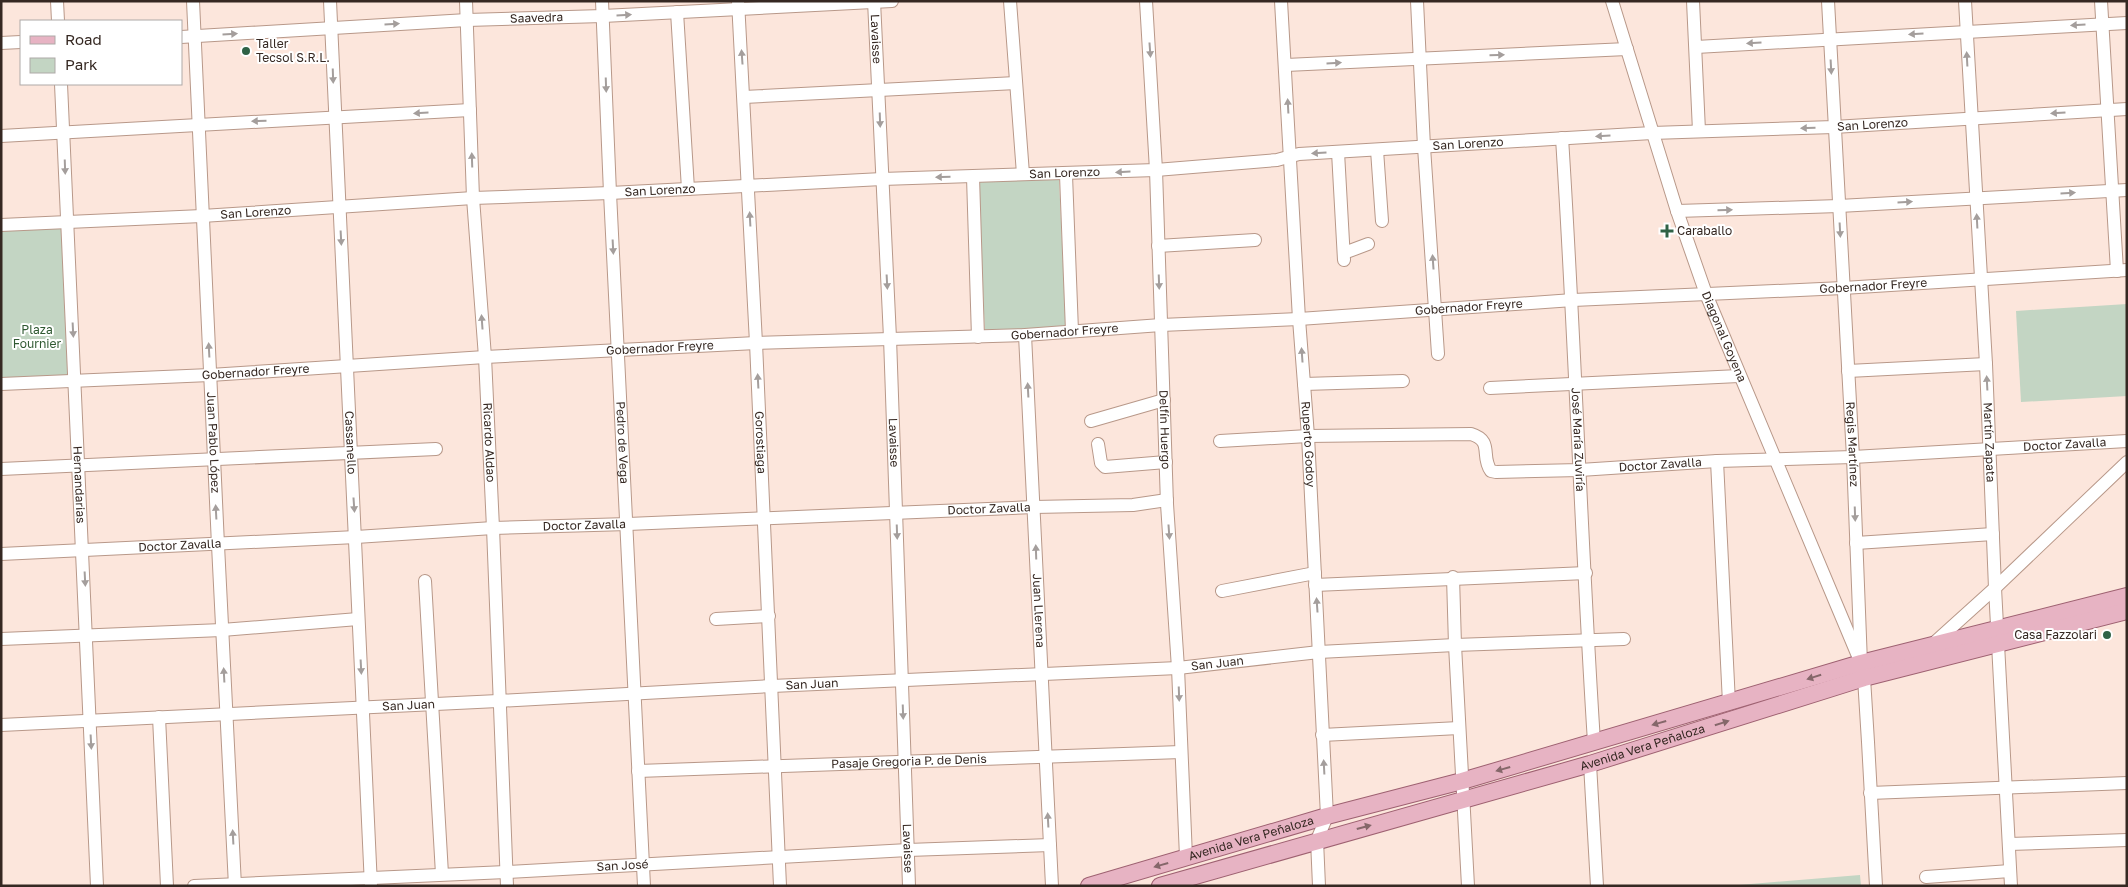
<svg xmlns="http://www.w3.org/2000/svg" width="2128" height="887" viewBox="0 0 2128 887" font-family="'Golos Text',sans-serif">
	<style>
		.green { fill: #c3d5c3 }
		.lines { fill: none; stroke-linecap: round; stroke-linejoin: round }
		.minor-casing { stroke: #b89889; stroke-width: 14 }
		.major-casing { stroke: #9e6171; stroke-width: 18 }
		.minor { stroke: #fff; stroke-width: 12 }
		.major { stroke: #e7b3c3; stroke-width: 16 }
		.oneway { fill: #a49e9c }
		.oneway2 { fill: #85676a }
		.poi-dot { fill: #2f6246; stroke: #fff; stroke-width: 2 }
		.labels { text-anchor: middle; stroke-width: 4; stroke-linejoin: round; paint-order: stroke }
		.street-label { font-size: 12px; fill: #352822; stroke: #fff }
		.poi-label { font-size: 12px; fill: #352822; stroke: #fff; text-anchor: start }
		.park-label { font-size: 12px; fill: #2f5831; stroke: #fff }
	</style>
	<rect width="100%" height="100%" fill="#fce6dc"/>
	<g class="green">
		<path d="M1059,179L1066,330L985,334L978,182Z"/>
		<path d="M67,222L76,381L1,384V225Z"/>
		<path d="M2127,304V396L2021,402L2016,311Z"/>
		<path d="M1860,875L1861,886H1739V885Z"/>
	</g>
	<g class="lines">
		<defs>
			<g id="minor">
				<path d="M57,1L58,21"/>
				<path id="s1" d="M193,1L218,545L235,886"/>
				<path id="s2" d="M330,1L371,886"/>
				<path id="s3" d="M466,1L473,198L485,357L493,528L507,886"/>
				<path id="s4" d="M602,1L610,193L644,886"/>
				<path id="s5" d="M738,1L756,343L780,886"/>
				<path id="s6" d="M874,1L890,338L909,886"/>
				<path d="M1010,1L1023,174"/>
				<path id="s7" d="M1146,1L1156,170L1167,504L1178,668L1186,857"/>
				<path id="s8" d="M1281,1L1299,319L1308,436L1327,816L1317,840L1319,886"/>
				<path d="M1417,1L1424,147L1438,354"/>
				<path id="s9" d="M1612,1L1677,211L1706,294L1858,656"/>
				<path d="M1693,1L1699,131"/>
				<path id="s10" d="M1828,1L1853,457L1861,663L1864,678L1868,742L1876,886"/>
				<path id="s11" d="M1965,1L1986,364L1995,588L2011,886"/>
				<path d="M2101,1L2117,271"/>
				<path d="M677,12L688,189"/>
				<path id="s12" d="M181,37L467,20L603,16L892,1"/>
				<path d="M1,43L21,42"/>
				<path d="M1696,47L2127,23"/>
				<path d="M1286,65L1627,49"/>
				<path id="s13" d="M61,84L97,886"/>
				<path d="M744,97L1016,83"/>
				<path d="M1,136L470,110"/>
				<path id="s14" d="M1562,138C1575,339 1581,541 1594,742"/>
				<path d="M1377,150L1382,221"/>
				<path d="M1338,152L1344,260"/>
				<path d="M1066,175L1072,331"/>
				<path d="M973,177L978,337"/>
				<path d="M1677,211L1839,206L2127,190"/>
				<path id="s15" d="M1,225L202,216L473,198L610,193L882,179L1156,170L1277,160L1299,154L1652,133L1834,127L2127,109"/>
				<path d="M1158,246L1255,240"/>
				<path d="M1344,253L1368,244"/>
				<path id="s16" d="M1025,335L1052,886"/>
				<path d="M1848,371L1986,364"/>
				<path id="s17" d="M1,384L210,375L485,357L756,343L1025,335L1161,325L1299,319L1573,300L1843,288L2127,270"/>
				<path d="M1304,384L1403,381"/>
				<path d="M1490,388L1739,376"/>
				<path d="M1091,421L1164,400"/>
				<path id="s18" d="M1220,441L1308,436L1471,434C1494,441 1480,456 1491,471L1496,472L1580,470L1717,461L1853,457L2127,441"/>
				<path d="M1098,444L1101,463L1105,467L1166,462"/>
				<path d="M1717,461L1729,703"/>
				<path d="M1,469L436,449"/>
				<path d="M1856,543L1993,534"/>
				<path id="s19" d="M1,554L356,537L493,528L628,524L1034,507L1133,505L1167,500"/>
				<path d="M1453,577L1455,645L1468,886"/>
				<path d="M425,581L442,874"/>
				<path d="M1315,585L1586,573"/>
				<path d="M1222,591L1315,573"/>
				<path d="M716,619L769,616"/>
				<path d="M1,639L222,630L358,619"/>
				<path d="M1933,644L1995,588L2127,462"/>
				<path d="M159,717L167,886"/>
				<path id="s20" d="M1,725L498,701L772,686L1178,668L1319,652L1455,645L1624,639"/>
				<path d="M1322,735L1459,728"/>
				<path d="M1590,764L1597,886"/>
				<path id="s21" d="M638,771L1181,752"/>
				<path d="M1870,793L2127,783"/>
				<path d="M2009,844L2127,840"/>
				<path d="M1926,877L2010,871"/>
				<path id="s22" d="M194,886L506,872L908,850L1050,845"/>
			</g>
			<g id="major">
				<path id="s23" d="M1089,886L1327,816L1462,781L1861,663L2127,596"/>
				<path id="s24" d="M1160,886L1590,764L1864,678L2127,611"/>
			</g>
		</defs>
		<use href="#minor" class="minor-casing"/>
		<use href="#major" class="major-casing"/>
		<use href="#minor" class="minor"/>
		<use href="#major" class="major"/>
	</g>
	<defs><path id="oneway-solid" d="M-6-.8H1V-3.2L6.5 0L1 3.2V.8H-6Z" transform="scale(1.25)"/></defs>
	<g class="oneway">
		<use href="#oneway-solid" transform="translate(624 15) rotate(-3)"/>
		<use href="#oneway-solid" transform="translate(392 24) rotate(-3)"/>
		<use href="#oneway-solid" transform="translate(2078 25) rotate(177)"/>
		<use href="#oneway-solid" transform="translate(230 34) rotate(-4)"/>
		<use href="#oneway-solid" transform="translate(1916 34) rotate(177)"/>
		<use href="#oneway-solid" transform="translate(1754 43) rotate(177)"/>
		<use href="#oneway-solid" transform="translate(1150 50) rotate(86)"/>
		<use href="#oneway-solid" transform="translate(1497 55) rotate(-2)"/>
		<use href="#oneway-solid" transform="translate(742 57) rotate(-94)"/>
		<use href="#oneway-solid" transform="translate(1967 59) rotate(-93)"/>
		<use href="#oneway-solid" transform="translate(1334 63) rotate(-3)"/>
		<use href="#oneway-solid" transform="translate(1831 67) rotate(87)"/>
		<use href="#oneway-solid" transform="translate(333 76) rotate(88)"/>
		<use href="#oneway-solid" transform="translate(606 85) rotate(88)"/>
		<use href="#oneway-solid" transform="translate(1288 106) rotate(-93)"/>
		<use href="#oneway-solid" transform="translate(421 113) rotate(177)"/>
		<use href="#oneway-solid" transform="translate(2058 113) rotate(176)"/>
		<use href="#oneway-solid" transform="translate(880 120) rotate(88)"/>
		<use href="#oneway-solid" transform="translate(259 121) rotate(178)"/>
		<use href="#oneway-solid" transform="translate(1808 128) rotate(179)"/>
		<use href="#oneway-solid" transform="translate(1603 136) rotate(177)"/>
		<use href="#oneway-solid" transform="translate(1319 153) rotate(177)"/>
		<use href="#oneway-solid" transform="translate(472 160) rotate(-92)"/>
		<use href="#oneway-solid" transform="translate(65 167) rotate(88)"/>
		<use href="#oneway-solid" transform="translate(1123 172) rotate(177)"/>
		<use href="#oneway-solid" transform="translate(943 177) rotate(179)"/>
		<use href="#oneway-solid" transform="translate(2068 193) rotate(-3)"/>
		<use href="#oneway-solid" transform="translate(1905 202) rotate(-3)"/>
		<use href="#oneway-solid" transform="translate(1725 210) rotate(-2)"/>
		<use href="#oneway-solid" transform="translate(750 219) rotate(-93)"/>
		<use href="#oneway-solid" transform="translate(1977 221) rotate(-93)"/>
		<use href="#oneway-solid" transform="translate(1840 230) rotate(87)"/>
		<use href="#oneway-solid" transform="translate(341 238) rotate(87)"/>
		<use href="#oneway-solid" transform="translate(613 247) rotate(87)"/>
		<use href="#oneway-solid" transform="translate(1433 262) rotate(-94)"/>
		<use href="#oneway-solid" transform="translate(887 282) rotate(87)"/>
		<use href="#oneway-solid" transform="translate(1159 282) rotate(88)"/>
		<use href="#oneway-solid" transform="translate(482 322) rotate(-94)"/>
		<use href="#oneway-solid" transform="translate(73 330) rotate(87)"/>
		<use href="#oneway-solid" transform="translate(209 350) rotate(-93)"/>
		<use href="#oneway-solid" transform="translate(1302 355) rotate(-94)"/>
		<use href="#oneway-solid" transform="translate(758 381) rotate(-93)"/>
		<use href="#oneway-solid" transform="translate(1987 383) rotate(-93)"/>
		<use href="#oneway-solid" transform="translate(1028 390) rotate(-93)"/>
		<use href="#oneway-solid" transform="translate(354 505) rotate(86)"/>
		<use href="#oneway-solid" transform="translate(216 512) rotate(-93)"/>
		<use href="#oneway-solid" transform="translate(1855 514) rotate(88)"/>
		<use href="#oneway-solid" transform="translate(897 532) rotate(88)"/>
		<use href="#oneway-solid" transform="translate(1169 532) rotate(86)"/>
		<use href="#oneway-solid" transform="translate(1036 552) rotate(-92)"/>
		<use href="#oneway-solid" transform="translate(85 579) rotate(87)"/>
		<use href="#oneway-solid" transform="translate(1317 605) rotate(-94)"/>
		<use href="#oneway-solid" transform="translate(361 667) rotate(87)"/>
		<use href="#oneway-solid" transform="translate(224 675) rotate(-93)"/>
		<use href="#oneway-solid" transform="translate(1179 694) rotate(88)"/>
		<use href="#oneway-solid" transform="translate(903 712) rotate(88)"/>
		<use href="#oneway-solid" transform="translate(91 742) rotate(87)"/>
		<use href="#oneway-solid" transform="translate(1324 767) rotate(-93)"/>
		<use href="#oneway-solid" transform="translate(1048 820) rotate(-93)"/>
		<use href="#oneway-solid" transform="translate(233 837) rotate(-93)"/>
	</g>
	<g class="oneway2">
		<use href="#oneway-solid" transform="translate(1814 677) rotate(163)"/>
		<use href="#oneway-solid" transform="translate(1659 723) rotate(164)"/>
		<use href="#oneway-solid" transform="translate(1722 723) rotate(-17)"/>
		<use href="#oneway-solid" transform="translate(1503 769) rotate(164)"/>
		<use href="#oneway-solid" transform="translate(1364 827) rotate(-15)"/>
		<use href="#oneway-solid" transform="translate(1161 865) rotate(164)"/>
	</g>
	<g class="poi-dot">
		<circle cx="246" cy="51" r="5"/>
		<path d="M1664.5 223.5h5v5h5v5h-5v5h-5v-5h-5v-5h5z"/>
		<circle cx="2107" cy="635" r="5"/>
	</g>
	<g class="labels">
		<g class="street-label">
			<text dy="4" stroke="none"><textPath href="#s12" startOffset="356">Saavedra</textPath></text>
			<text dy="4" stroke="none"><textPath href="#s6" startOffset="38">Lavaisse</textPath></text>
			<text dy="4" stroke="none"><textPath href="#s15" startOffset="1875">San Lorenzo</textPath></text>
			<text dy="4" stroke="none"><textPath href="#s15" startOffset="1470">San Lorenzo</textPath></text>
			<text dy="4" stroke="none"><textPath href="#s15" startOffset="1065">San Lorenzo</textPath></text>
			<text dy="4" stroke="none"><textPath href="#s15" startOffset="660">San Lorenzo</textPath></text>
			<text dy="4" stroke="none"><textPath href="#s15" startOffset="255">San Lorenzo</textPath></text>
			<text dy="4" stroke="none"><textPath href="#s17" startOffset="1875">Gobernador Freyre</textPath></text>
			<text dy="4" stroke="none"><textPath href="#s17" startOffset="1470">Gobernador Freyre</textPath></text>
			<text dy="4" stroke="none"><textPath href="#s17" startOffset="1065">Gobernador Freyre</textPath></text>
			<text dy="4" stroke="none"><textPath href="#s9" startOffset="354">Diagonal Goyena</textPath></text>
			<text dy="4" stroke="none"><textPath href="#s17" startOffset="660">Gobernador Freyre</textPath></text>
			<text dy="4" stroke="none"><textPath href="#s17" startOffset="255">Gobernador Freyre</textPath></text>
			<text dy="4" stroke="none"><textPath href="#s7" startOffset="429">Delfín Huergo</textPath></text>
			<text dy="4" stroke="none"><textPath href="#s14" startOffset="302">José María Zuviría</textPath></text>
			<text dy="4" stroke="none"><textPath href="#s2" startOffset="442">Cassanello</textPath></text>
			<text dy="4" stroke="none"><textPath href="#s3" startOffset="442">Ricardo Aldao</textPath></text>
			<text dy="4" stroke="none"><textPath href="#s4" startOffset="442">Pedro de Vega</textPath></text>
			<text dy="4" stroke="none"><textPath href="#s5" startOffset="442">Gorostiaga</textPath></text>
			<text dy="4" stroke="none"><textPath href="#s6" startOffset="442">Lavaisse</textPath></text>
			<text dy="4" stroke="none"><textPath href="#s11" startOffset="442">Martín Zapata</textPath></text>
			<text dy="4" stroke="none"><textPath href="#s1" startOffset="442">Juan Pablo López</textPath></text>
			<text dy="4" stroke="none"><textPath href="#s8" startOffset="444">Ruperto Godoy</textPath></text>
			<text dy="4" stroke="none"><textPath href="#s10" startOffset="444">Regis Martínez</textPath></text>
			<text dy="4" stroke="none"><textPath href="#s18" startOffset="871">Doctor Zavalla</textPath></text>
			<text dy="4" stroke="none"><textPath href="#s18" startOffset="466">Doctor Zavalla</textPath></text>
			<text dy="4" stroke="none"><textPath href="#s13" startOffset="401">Hernandarias</textPath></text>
			<text dy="4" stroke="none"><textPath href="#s19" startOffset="989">Doctor Zavalla</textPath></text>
			<text dy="4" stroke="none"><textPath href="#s19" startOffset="584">Doctor Zavalla</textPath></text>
			<text dy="4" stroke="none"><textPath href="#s19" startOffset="179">Doctor Zavalla</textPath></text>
			<text dy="4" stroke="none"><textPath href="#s16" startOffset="276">Juan Llerena</textPath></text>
			<text dy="4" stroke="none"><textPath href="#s20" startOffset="1218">San Juan</textPath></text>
			<text dy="4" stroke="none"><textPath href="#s20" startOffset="812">San Juan</textPath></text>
			<text dy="4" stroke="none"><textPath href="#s20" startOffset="408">San Juan</textPath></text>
			<text dy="4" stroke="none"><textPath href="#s24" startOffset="502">Avenida Vera Peñaloza</textPath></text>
			<text dy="4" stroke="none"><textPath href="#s21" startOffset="271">Pasaje Gregoria P. de Denis</textPath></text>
			<text dy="4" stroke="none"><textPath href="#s23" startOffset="169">Avenida Vera Peñaloza</textPath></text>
			<text dy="4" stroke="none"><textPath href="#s6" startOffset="848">Lavaisse</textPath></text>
			<text dy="4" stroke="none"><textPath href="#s22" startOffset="429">San José</textPath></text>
		</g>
		<g class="poi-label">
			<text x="256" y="48">Taller<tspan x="256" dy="14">Tecsol S.R.L.</tspan></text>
			<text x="1677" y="235">Caraballo</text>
			<text x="2097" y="639" text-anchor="end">Casa Fazzolari</text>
		</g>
		<g class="park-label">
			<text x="37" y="334">Plaza<tspan x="37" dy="14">Fournier</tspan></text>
		</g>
	</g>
	<rect width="2128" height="887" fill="none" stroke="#352822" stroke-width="5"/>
	<rect x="20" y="20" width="162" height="65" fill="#ffffff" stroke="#aea9a7"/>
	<rect x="30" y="36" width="25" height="8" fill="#e7b3c3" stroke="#aea9a7"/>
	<text x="65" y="45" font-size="15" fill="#352822">Road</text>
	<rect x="30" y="58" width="25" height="15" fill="#c3d5c3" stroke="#aea9a7"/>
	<text x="65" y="70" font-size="15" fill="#352822">Park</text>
</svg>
